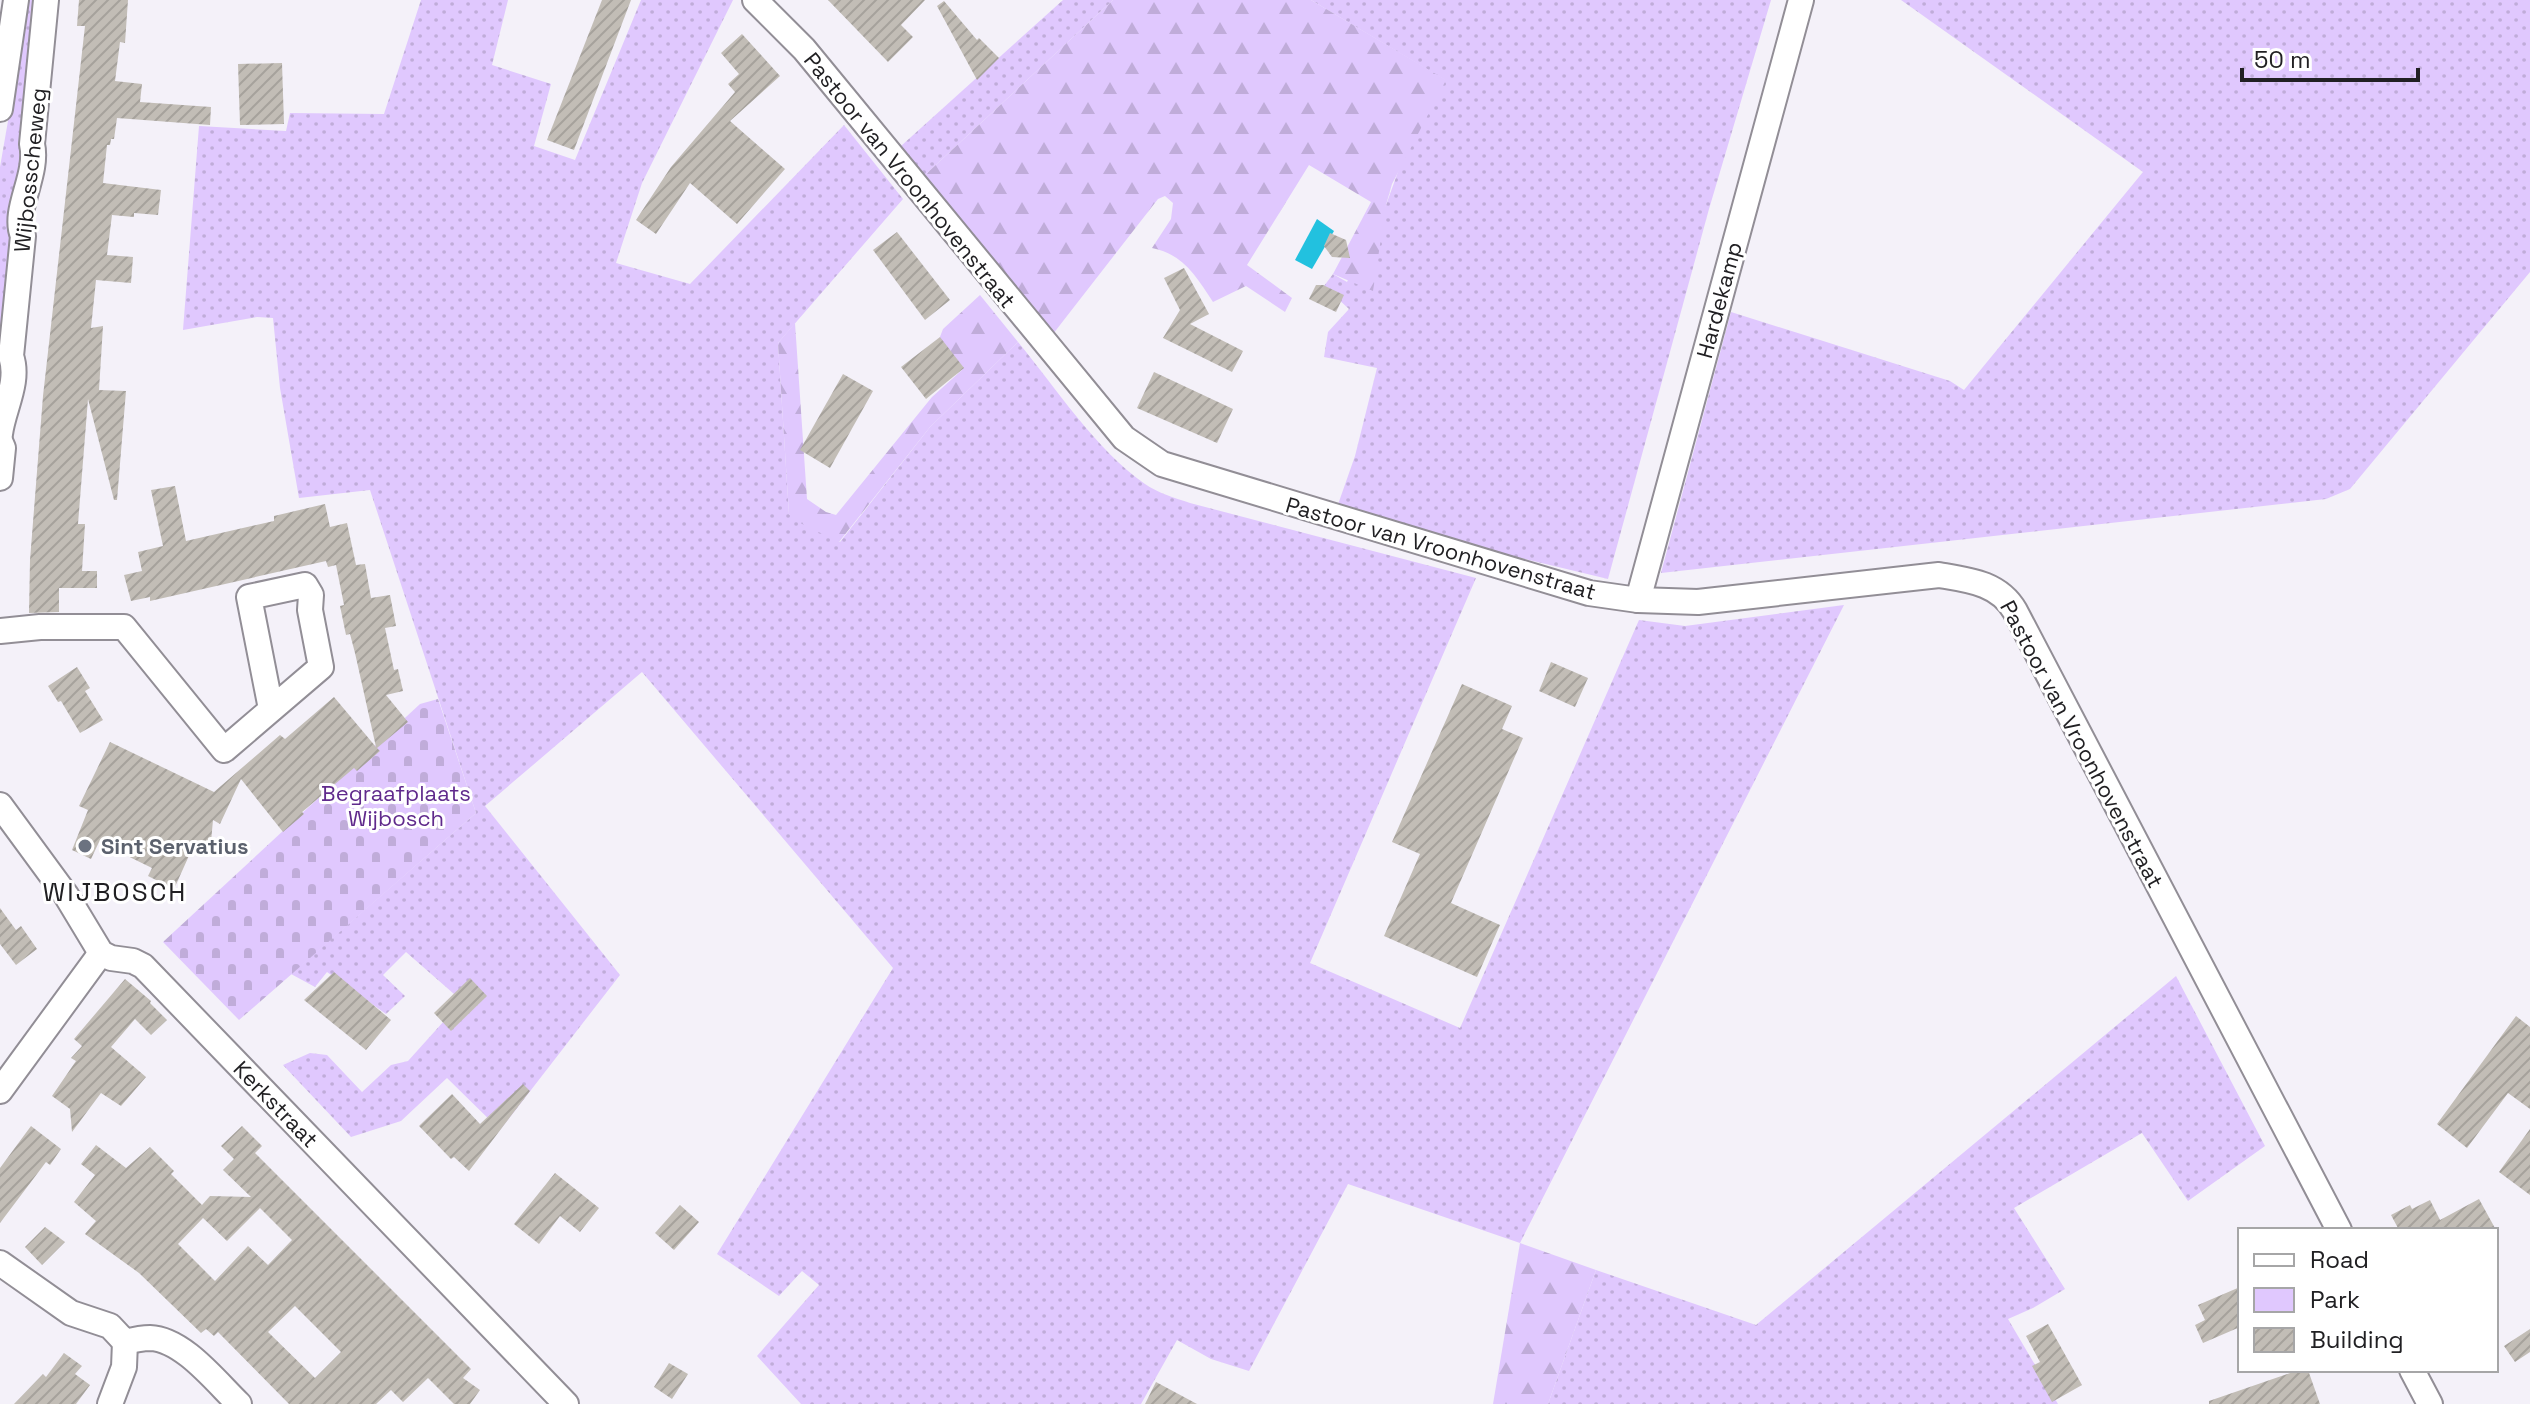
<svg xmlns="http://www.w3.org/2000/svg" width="2530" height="1404" viewBox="0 0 2530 1404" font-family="'Space Grotesk',sans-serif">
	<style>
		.green { fill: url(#green-dots) }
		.forest { fill: url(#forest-firs) }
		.cemetery { fill: url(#cemetery-stones) }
		.water { fill: #22c1df }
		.building { fill: url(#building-hatch); fill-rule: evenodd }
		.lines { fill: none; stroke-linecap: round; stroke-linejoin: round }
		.street-casing { stroke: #928e96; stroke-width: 28 }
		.street { stroke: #fff; stroke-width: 24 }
		.worship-dot { fill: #6b7280; stroke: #fff; stroke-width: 3 }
		.labels { text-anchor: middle; stroke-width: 6; stroke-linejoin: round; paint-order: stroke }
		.street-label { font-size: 22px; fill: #212023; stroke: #fff }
		.park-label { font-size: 22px; fill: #602a8c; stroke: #fff }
		.worship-label { font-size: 22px; font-weight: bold; fill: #5b616d; stroke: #fff; text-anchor: start }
		.quarter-label { font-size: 26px; letter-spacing: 2px; fill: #212023; stroke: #fff }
	</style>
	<defs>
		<pattern id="green-dots" width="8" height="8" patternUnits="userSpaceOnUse" patternTransform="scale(2)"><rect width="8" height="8" fill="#e0c8fe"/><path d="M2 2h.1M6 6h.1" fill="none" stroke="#c0acd9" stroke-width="1.8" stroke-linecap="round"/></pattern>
		<pattern id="forest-firs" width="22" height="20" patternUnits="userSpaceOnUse" patternTransform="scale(2)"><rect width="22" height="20" fill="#e0c8fe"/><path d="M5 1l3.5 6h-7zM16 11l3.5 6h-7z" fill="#c0acd9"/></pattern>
		<pattern id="cemetery-stones" width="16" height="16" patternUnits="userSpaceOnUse" patternTransform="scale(2)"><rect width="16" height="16" fill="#e0c8fe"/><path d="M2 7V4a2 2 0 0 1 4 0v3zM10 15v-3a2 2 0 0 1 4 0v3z" fill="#c0acd9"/></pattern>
		<pattern id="building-hatch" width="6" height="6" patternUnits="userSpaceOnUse" patternTransform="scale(2)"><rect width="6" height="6" fill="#c2bdb6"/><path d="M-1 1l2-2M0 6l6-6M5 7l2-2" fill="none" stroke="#a6a29c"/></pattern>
	</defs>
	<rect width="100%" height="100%" fill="#f4f1f9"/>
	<g class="green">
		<path d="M29,0H38L26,91L0,376V167Z"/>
		<path d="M421,0H508L492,65L551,84L534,146L575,160L641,0H733L642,183L616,263L690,284L844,125L903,199L778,343L789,514L840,542L930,427L1018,342C1056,388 1096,450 1145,484C1158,493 1175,498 1190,503L1476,578L1310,963L1460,1028L1639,620L1685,626L1844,605L1520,1243L1348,1184L1249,1371L1211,1359L1177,1340L1141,1404H801L757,1356L819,1285L802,1271L779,1296L717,1254L893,968L642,672L485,806L620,975L500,1130L447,1078L401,1121L351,1137L283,1065L310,1053L327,1055L362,1092L391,1065L408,1061L462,1001L406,952L383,975L405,996L386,1014L327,972L315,987L291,974L476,813L370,490L299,498L280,388L273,318L257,317L183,330L199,126L286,131L290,113L384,114Z"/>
		<path d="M1063,0H1113L925,175L901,146Z"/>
		<path d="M1311,0H1771L1709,209L1608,579L1335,513L1355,456L1377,368L1324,357L1328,332L1349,309L1324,286L1333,274L1347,282L1386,205L1399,169L1445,80Z"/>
		<path d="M1901,0H2530V272L2350,489L2326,499L1661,573L1731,312L1950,381L1964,390L2143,172Z"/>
		<path d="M2176,976L2265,1146L2188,1201L2142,1133L2014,1208L2065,1289L2033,1308L2008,1319L2058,1404H1548L1596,1270L1756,1325Z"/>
	</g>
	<g class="forest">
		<path d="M1113,0H1311L1446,80L1392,184L1386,205L1373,291L1333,274L1371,202L1309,165L1247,265L1292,298L1285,312L1246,286L1213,302C1196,276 1183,254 1152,248L1171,219L1173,203L1165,196L1158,199L1053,334L925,175Z"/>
		<path d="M980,295L1018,342L930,427L839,542L794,520L789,514L778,343L795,323L807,499L826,512L836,515L932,397L962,370L938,342L943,329Z"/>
		<path d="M1520,1243L1596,1270L1548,1404H1493Z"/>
	</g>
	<path class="cemetery" d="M438,699L476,813L239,1020L163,942L420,704Z"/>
	<path class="water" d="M1317,219L1334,231L1312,269L1295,260Z"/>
	<g class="building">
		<path d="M79,0H128L125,43L120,42L115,81L142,84L140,102L211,107L210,125L117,118L114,139H111L110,145H107L103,183L161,190L158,215L134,213V217L112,215L107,255L133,257L131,283L96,280L91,328L103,326L99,390L126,391L117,500H114L88,399L78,524H85L82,571H97V588H59V612L29,613L30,560L43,396L85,26H77Z"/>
		<path d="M602,0H631L574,150L547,140Z"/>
		<path d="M828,0H925L901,25L913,37L888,62Z"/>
		<path d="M944,1L977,40L979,38L999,58L977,80L937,6Z"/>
		<path d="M742,34L780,76L730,121L785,169L737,224L690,183L656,234L636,220L671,167L735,92L728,84L739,74L721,53Z"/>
		<path d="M282,63L284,124L240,125L238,64Z"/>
		<path d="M897,232L950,300L925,320L873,250Z"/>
		<path d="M1330,233L1346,240L1350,258L1332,257L1324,246Z"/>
		<path d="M1184,268L1209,314L1190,324L1243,351L1232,372L1163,338L1180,310L1164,278Z"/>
		<path d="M1316,285H1323L1344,295L1336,312L1309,299Z"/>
		<path d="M940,337L964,368L926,399L901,367Z"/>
		<path d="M1154,372L1233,409L1217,443L1137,408Z"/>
		<path d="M843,374L873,391L830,468L800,450Z"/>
		<path d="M175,486L186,541L274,521V516L325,504L330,527L347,523L356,565L365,564L371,598L390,595L396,626L385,628L394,670L398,669L403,691L386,695L408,722L377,748L380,751L357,771L354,768L302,812L304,814L283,832L241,779L220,824L213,820L211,842L200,850L192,849L174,889L148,876L152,868L99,842L91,859L72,850L88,810L79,806L110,742L214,792L280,735L285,739L334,697L376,747L355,653L350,634L346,635L340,606L344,605L336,565L328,567L326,561L150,601V597L131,601L124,575L142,571L138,552L163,546L151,490Z"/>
		<path d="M1551,662L1588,678L1575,707L1539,691Z"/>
		<path d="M77,667L90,688L85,691L103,720L80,733L61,701L58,702L48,686Z"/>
		<path d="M1462,684L1512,706L1502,729L1523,738L1451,903L1500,925L1477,977L1384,936L1420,854L1392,842Z"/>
		<path d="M0,908L16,930L21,926L37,949L16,965L0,944Z"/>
		<path d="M334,972L391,1020L366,1050L304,1000Z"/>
		<path d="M470,978L487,996L451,1031L434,1013Z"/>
		<path d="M125,979L151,1001L150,1003L167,1020L151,1035L135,1019L111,1047L146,1077L121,1106L101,1093L72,1132L70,1109L52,1096L76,1061L71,1058L82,1046L74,1039Z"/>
		<path d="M2516,1016L2530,1027V1109L2508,1093L2467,1148L2437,1124Z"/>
		<path d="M523,1084L530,1091L469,1171L454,1157L451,1159L419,1126L452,1094L480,1124Z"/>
		<path d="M31,1126L61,1149L50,1165L46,1162L0,1223V1168Z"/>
		<path d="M242,1126L262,1146L255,1153L471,1369L463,1378L480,1390L470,1404H454L428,1378L403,1402L391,1390L376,1404H289L218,1332L214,1336L206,1329L201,1333L139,1273L85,1234L96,1221L74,1202L95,1175L81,1164L96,1145L126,1168L150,1147L174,1171L171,1174L202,1205L210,1196L251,1197L223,1170L234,1159L221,1146ZM260,1208L292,1240L268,1265L248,1246L215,1281L178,1244L203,1218L227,1241ZM295,1306L341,1352L315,1378L268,1332Z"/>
		<path d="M2530,1129V1195L2499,1172Z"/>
		<path d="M555,1173L599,1208L580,1232L560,1216L539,1244L514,1224Z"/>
		<path d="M2479,1199L2496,1230H2399L2391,1215L2410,1205L2412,1209L2430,1200L2440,1220Z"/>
		<path d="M680,1205L699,1222L674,1250L655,1233Z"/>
		<path d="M45,1227L65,1242L42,1265L25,1247Z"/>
		<path d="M2240,1287V1327L2203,1343L2195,1325L2205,1320L2198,1305Z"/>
		<path d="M2048,1324L2082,1385L2052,1402L2032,1366L2040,1362L2026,1336Z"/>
		<path d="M2530,1329V1352L2515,1362L2504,1346Z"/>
		<path d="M64,1353L82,1366L75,1374L90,1385L76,1404H14L43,1374L46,1377Z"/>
		<path d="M669,1363L688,1374L672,1399L654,1387Z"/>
		<path d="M2299,1370H2308L2320,1404H2209V1401Z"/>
		<path d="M1156,1382L1197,1404H1145Z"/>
	</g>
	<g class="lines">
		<defs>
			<g id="street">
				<path d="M755,0L804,49L1124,438L1162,464L1589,593L1638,600L1698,602L1939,575C1969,580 1999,583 2015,611L2339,1230"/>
				<path d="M0,109L16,0"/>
				<path d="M0,434C3,409 20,382 11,356L23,236C12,210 39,175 32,144L46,0"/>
				<path d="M0,441L3,448L0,478"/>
				<path d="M1638,600L1801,0"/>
				<path d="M0,631L40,627H124L224,750L321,667L310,610L311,595L305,585L249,597L271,709"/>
				<path d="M0,805L66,895L101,953L111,958L133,961L143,966L566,1404"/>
				<path d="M0,1091L101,953"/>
				<path d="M0,1263L71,1313L110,1326L125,1342C133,1340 142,1338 150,1338C183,1339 216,1382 239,1404"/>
				<path d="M2412,1370L2430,1404"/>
				<path d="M110,1404L124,1367L125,1342"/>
			</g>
		</defs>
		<use href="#street" class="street-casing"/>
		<use href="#street" class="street"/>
	</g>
	<circle class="worship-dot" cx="85" cy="846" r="8"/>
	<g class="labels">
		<g class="street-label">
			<text transform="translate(30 170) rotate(-84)" y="8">Wijbosscheweg</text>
			<text transform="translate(910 180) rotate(51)" y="8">Pastoor van Vroonhovenstraat</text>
			<text transform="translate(1719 300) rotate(-75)" y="8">Hardekamp</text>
			<text transform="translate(1441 548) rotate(16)" y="8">Pastoor van Vroonhovenstraat</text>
			<text transform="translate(2082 744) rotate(62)" y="8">Pastoor van Vroonhovenstraat</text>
			<text transform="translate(276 1104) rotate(46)" y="8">Kerkstraat</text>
		</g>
		<g class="park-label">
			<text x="396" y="801">Begraafplaats<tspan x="396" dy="25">Wijbosch</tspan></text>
		</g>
		<g class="worship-label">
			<text x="101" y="854">Sint Servatius</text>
		</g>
		<g class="quarter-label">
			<text x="115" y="901">WIJBOSCH</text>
		</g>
	</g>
	<rect x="2238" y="1228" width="260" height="144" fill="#ffffff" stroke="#a6a6a7" stroke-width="2"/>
	<rect x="2254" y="1254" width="40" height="12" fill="#ffffff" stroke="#a6a6a7" stroke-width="2"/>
	<text x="2310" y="1268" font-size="24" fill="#212023">Road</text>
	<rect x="2254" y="1288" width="40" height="24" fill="#e0c8fe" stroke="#a6a6a7" stroke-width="2"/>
	<text x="2310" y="1308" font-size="24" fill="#212023">Park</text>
	<rect x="2254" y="1328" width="40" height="24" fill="url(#building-hatch)" stroke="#a6a6a7" stroke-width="2"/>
	<text x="2310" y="1348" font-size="24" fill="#212023">Building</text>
	<path d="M2242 68v12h176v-12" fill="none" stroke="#212023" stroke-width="4"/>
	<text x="2254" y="68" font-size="24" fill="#212023" stroke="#ffffff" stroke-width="6" paint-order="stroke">50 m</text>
</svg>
